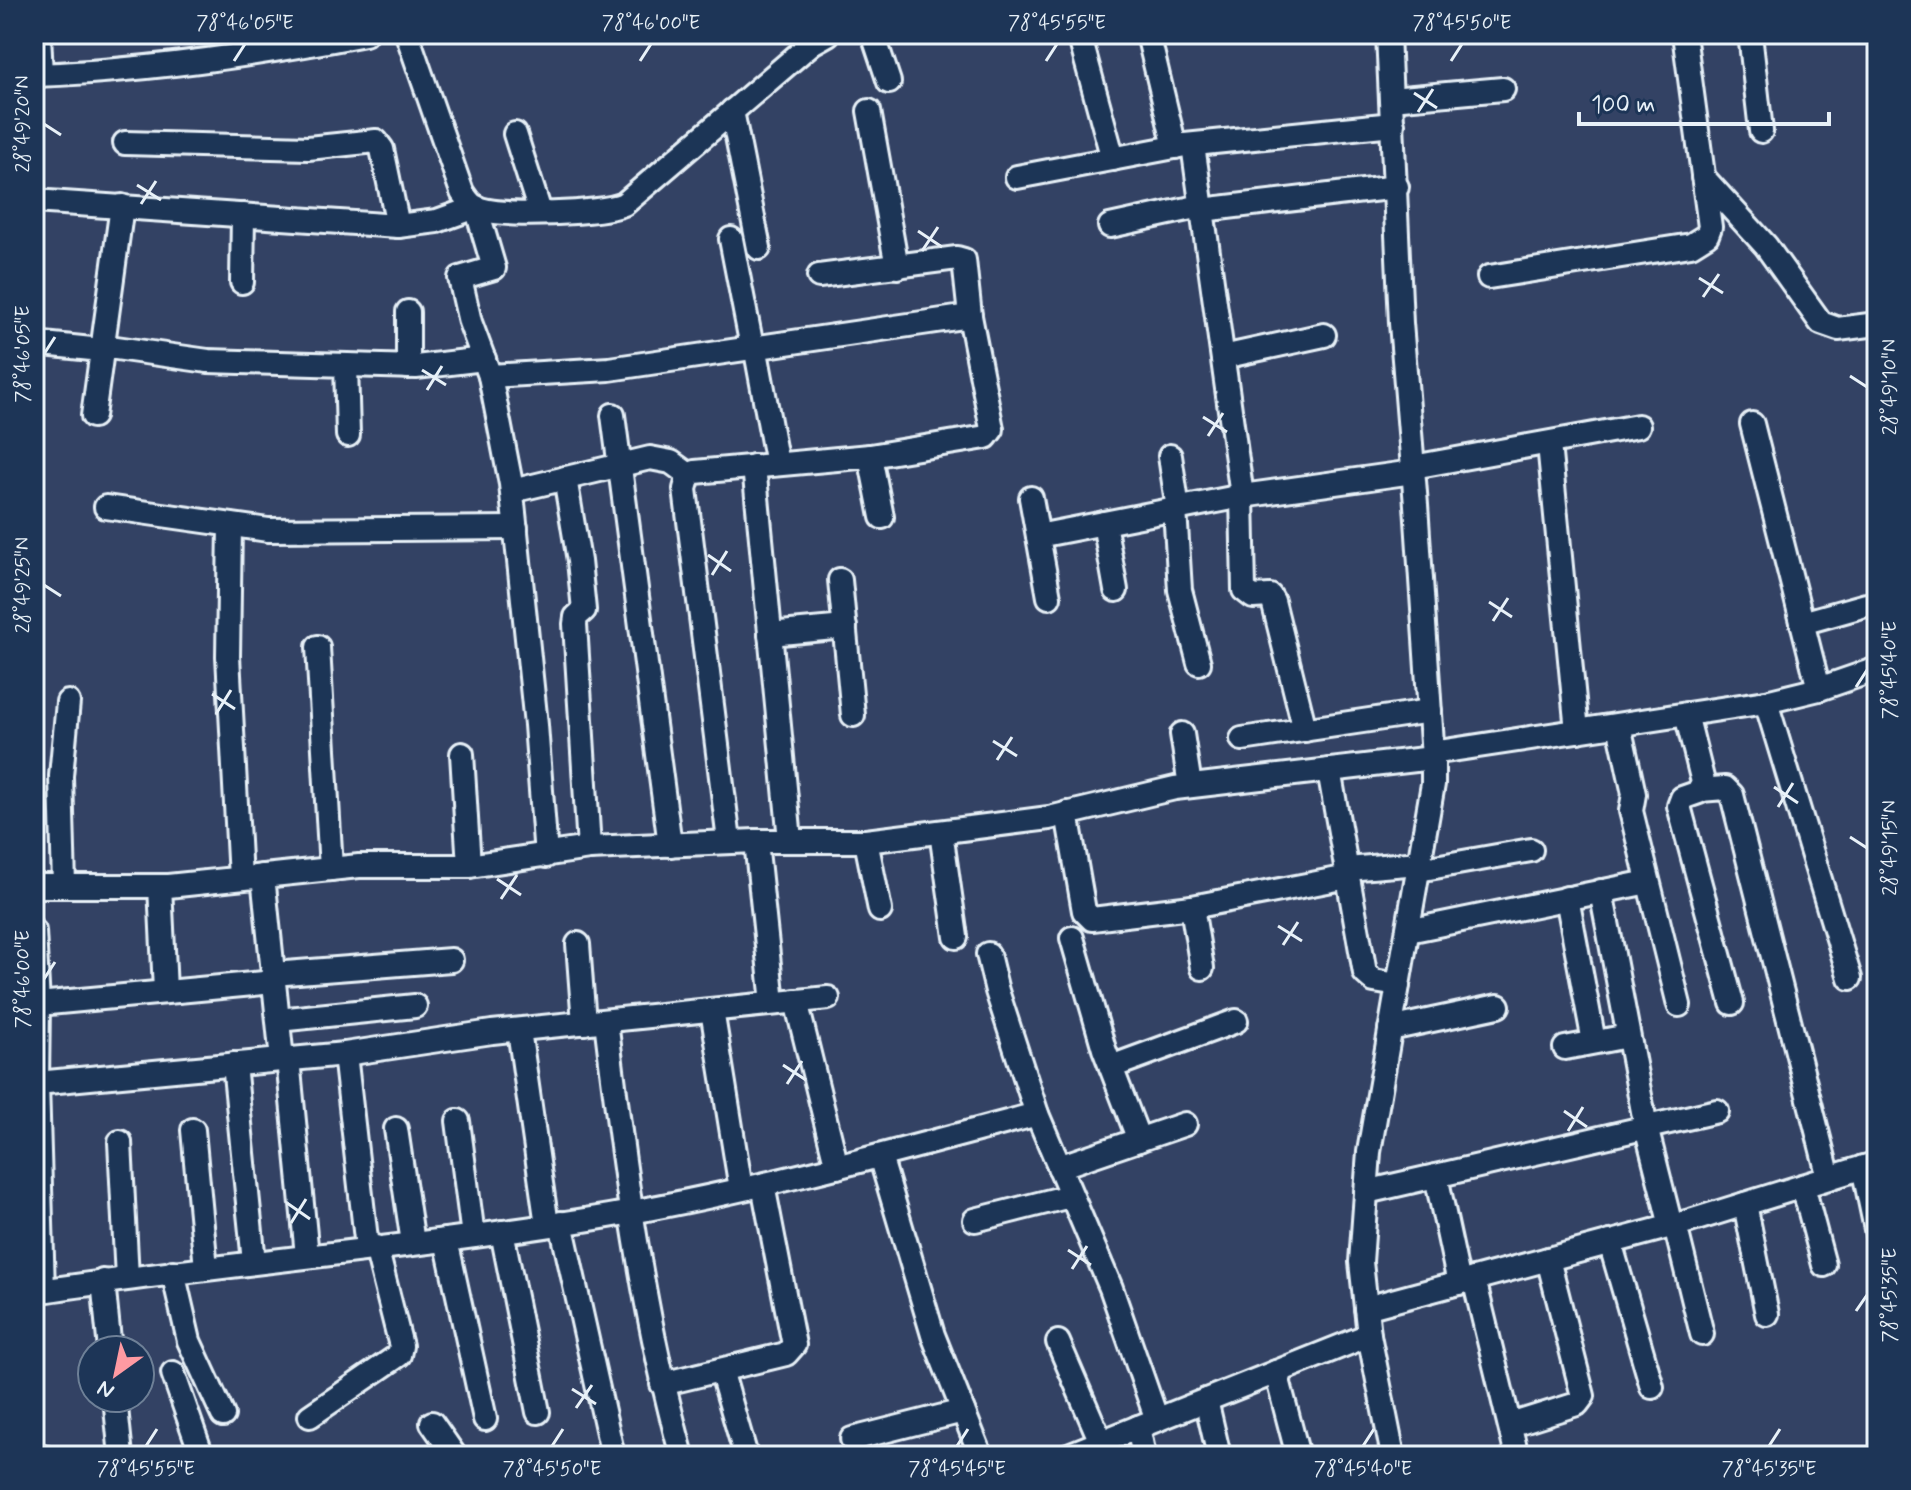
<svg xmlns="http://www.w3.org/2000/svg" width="1911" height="1490" viewBox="0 0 1911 1490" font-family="Mynerve,sans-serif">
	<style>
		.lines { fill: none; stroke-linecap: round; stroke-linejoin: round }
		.minor-casing { stroke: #e8f1f8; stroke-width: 28 }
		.minor { stroke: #1d3557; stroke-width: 22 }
		.ticks { fill: none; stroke: #e8f1f8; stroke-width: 3 }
		.neatline { fill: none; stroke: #e8f1f8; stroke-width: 3 }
		.ticks-label { font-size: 20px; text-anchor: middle; fill: #e8f1f8 }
	</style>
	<rect width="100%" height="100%" fill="#334264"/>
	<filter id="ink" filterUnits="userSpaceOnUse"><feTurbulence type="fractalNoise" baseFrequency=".0125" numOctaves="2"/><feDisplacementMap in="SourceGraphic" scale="16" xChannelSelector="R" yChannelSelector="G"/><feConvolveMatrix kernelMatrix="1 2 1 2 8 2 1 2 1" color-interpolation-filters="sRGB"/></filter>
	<g filter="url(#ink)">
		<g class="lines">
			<defs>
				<g id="minor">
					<path d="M39,34L41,75"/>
					<path d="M407,34L462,192C467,199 471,207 480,209C505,217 601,214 624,204L812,43L828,34"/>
					<path d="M873,34L889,82"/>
					<path d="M1079,34L1113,159"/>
					<path d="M1148,34L1175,147"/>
					<path d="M1388,34L1401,323L1416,505L1433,758V784L1369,1152L1361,1262L1369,1335L1393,1456"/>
					<path d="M1750,34L1761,131"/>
					<path d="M34,75C145,71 256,55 365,34"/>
					<path d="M1391,99L1503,89"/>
					<path d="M732,111L759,248"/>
					<path d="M869,111L897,267"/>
					<path d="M515,134L540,212"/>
					<path d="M125,143L308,148L376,141L382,149L398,226"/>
					<path d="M1193,145L1242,496L1244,590L1253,597L1270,596L1273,601L1305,730"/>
					<path d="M1017,177L1185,145L1393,124"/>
					<path d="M1703,177L1766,246L1821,323L1838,329L1877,324"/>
					<path d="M34,201L398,226L437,221L476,207L494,268L460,278L470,322L490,376L511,484L536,725L546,856"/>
					<path d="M1202,210L1397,187"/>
					<path d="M1110,226L1201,206"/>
					<path d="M731,239L752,347"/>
					<path d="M1489,277L1691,245L1707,235L1710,227L1684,34"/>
					<path d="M242,282L243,215"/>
					<path d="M408,312V367"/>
					<path d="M34,343L101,350"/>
					<path d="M102,346L208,361L416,367L484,359"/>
					<path d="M755,346L777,464"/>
					<path d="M1223,357L1324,335"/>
					<path d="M346,365L348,435"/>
					<path d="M490,376L609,369L970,316"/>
					<path d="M613,415L670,845"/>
					<path d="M93,416L122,206"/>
					<path d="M1752,424L1819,689"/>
					<path d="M1549,444L1577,731"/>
					<path d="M870,456L882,517"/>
					<path d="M1170,456L1178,509"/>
					<path d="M754,466L790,840"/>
					<path d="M1413,467L1638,426"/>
					<path d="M565,478L579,561L584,610L576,617L575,624L589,848"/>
					<path d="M512,491L650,458L671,462L689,475"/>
					<path d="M1031,498L1049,597"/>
					<path d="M106,507L268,530L516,528"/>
					<path d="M1175,509L1180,590L1199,663"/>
					<path d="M1104,523L1116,590"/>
					<path d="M230,525L228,656L240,878"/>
					<path d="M1038,536L1242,496L1413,472"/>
					<path d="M840,580L853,715"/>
					<path d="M1802,623L1866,605"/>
					<path d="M770,634L845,627"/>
					<path d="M318,647L331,869"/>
					<path d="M1766,702L1850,978"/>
					<path d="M1686,714L1703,782L1699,792L1682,798L1679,806L1732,1003"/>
					<path d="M1619,725L1634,794L1631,811L1679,1005"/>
					<path d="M1182,734L1190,786"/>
					<path d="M1242,739L1430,711"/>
					<path d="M1432,753L1766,702L1819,689L1877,669"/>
					<path d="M462,754L469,866"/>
					<path d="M1329,770L1365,973L1374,981L1398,985"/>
					<path d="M1700,790L1725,788L1732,795L1829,1178"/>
					<path d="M1067,813L1084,911L1092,919L1192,907L1348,877"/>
					<path d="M941,832L956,937"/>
					<path d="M729,841L685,489L689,475L695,472L870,456L986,437L992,429L970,316L964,260L957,258L819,276"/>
					<path d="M756,841L773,1003"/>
					<path d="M866,841L880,910"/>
					<path d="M1347,869L1419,863"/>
					<path d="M1418,870L1531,850"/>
					<path d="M263,876L282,1060"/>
					<path d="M34,886H168L359,866H469L589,848L756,841H866L1049,818L1175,788L1433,758"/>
					<path d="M64,886L61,776L68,702"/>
					<path d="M160,886L165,991"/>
					<path d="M1601,891L1646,1127L1671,1226"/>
					<path d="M1567,898L1594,1042"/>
					<path d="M1192,907L1202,968"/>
					<path d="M34,931L38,1004L37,1083L43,1291"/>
					<path d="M1408,931L1648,882"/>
					<path d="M1072,938L1104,1049L1139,1140"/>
					<path d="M578,944L584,1023"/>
					<path d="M988,954L997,991L1037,1114L1111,1288L1157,1420"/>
					<path d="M273,974L451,960"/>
					<path d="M796,1001L837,1167"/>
					<path d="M38,1004L274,982"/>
					<path d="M712,1010L741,1189"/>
					<path d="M278,1020L415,1006"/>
					<path d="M606,1021C624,1169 642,1312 682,1456"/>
					<path d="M1390,1029L1498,1006"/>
					<path d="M519,1030L547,1225"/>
					<path d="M1565,1048L1628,1036"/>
					<path d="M345,1054L367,1248"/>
					<path d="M288,1059L307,1256"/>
					<path d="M234,1064L254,1262"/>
					<path d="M1111,1067L1236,1021"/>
					<path d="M37,1083L345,1054L492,1032L828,998"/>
					<path d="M458,1121L473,1236"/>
					<path d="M396,1129L413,1243"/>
					<path d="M193,1130L206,1268"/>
					<path d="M120,1142L127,1278"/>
					<path d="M880,1156L933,1335L981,1456"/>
					<path d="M1059,1167L1185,1124"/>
					<path d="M1863,1167L1877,1234"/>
					<path d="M1436,1176L1459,1283"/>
					<path d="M1803,1186L1824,1265"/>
					<path d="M1366,1192L1717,1111"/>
					<path d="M1745,1204L1767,1314"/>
					<path d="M975,1220L1070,1196"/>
					<path d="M561,1223L613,1456"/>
					<path d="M1675,1225L1702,1334"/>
					<path d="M502,1232L538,1412"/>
					<path d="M446,1240L485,1419"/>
					<path d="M1610,1242L1652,1387"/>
					<path d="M173,1272L189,1341L223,1415"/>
					<path d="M1474,1279L1517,1456"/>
					<path d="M103,1281L110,1350"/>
					<path d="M34,1292C225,1263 418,1248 609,1216C754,1191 895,1152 1037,1114"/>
					<path d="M1366,1308L1690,1221L1877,1163"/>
					<path d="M1058,1342L1101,1442"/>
					<path d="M721,1370L746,1456"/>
					<path d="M1276,1372L1298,1456"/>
					<path d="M173,1373L202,1456"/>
					<path d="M662,1384L786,1354L794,1345L763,1185"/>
					<path d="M115,1398L121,1456"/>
					<path d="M1206,1400L1219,1456"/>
					<path d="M310,1416L399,1355L401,1346L376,1247"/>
					<path d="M432,1423L455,1456"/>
					<path d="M1510,1425L1577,1404L1583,1396L1548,1259"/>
					<path d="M1138,1427L1144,1456"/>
					<path d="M852,1439L963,1411"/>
					<path d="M34,1455L42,1456"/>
					<path d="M1066,1456L1369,1335"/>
				</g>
			</defs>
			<use href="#minor" class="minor-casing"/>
			<use href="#minor" class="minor"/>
		</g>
	</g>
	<path class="ticks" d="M234,61L245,44M640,61L651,44M1046,61L1057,44M1451,61L1462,44M1414,93L1437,108M1418,112L1433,89M44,124L61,135M137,185L161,200M141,204L156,181M918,231L942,247M922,251L938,227M1699,278L1723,293M1703,297L1719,274M44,354L55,337M422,370L446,385M1850,376L1867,387M427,390L442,366M1203,417L1227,432M1208,436L1223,413M708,555L731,571M712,575L727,551M44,585L61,596M1489,602L1512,617M1493,621L1508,598M1856,687L1867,670M212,694L235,709M216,714L231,690M993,741L1017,756M997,760L1012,737M1774,787L1798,803M1778,807L1793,783M1850,837L1867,848M497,879L521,895M501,899L517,875M1278,926L1302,941M1283,945L1298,922M44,979L55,962M783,1065L806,1080M787,1084L802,1061M1564,1111L1587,1127M1568,1131L1583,1107M287,1203L310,1219M291,1223L306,1199M1068,1250L1091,1265M1072,1269L1087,1246M1856,1311L1867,1295M572,1389L596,1404M576,1408L592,1385M146,1446L157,1429M552,1446L563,1429M957,1446L968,1429M1363,1446L1374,1429M1769,1446L1780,1429"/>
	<rect width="1911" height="1490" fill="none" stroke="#1d3557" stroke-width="88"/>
	<g transform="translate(116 1374) rotate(213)"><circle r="38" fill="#1d3557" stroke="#6e8097" stroke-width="2"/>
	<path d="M0-6L14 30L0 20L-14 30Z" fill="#ff9aa2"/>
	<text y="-12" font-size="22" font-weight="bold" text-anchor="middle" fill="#e8f1f8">N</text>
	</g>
	<path d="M1579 112v12h250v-12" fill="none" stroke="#e8f1f8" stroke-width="4"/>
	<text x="1591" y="112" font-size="24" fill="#e8f1f8" stroke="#1d3557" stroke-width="6" paint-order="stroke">100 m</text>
	<rect x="44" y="44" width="1823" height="1402" class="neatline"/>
	<g class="ticks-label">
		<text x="245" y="29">78°46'05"E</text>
		<text x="651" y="29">78°46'00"E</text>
		<text x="1057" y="29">78°45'55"E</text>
		<text x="1462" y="29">78°45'50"E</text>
		<text transform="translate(22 124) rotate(-90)" y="7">28°49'20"N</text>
		<text transform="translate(22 354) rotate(-90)" y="7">78°46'05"E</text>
		<text transform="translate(1889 387) rotate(-90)" y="7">28°49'10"N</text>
		<text transform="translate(22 585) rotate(-90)" y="7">28°49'25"N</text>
		<text transform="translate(1889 670) rotate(-90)" y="7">78°45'40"E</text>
		<text transform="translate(1889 848) rotate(-90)" y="7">28°49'15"N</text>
		<text transform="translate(22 979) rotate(-90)" y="7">78°46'00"E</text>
		<text transform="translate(1889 1295) rotate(-90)" y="7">78°45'35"E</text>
		<text x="146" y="1475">78°45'55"E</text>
		<text x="552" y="1475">78°45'50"E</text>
		<text x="957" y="1475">78°45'45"E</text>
		<text x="1363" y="1475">78°45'40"E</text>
		<text x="1769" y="1475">78°45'35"E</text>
	</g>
</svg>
